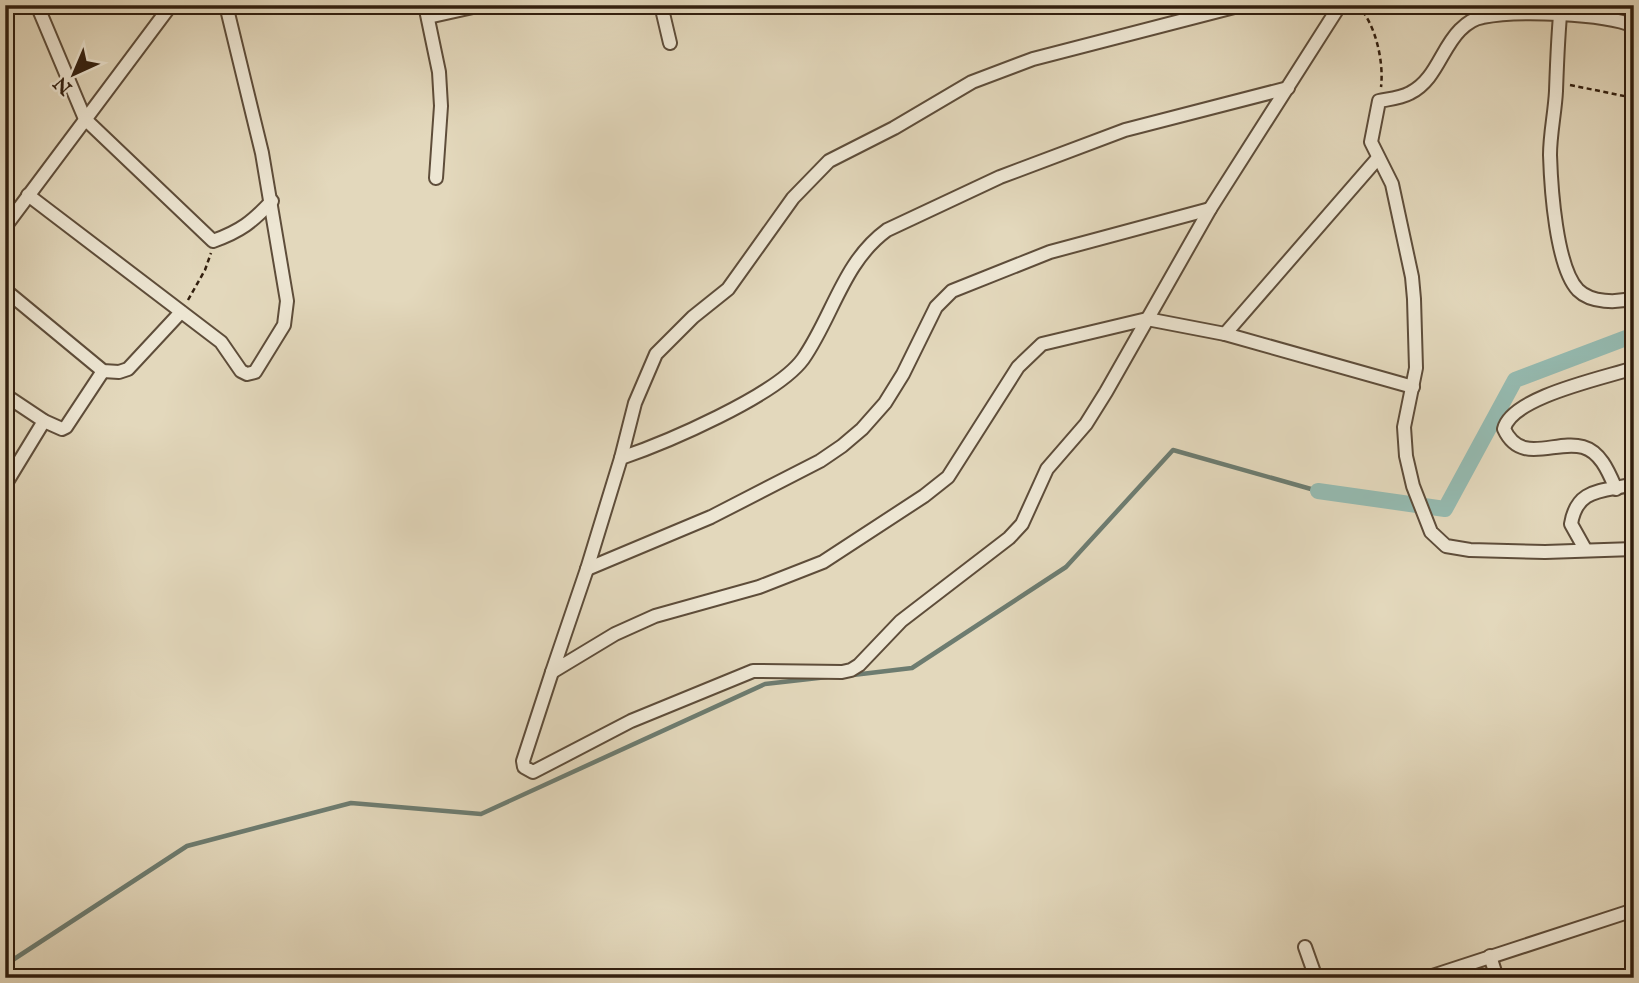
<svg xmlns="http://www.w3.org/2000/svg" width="1639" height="983" viewBox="0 0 1639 983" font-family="'IM FELL English',serif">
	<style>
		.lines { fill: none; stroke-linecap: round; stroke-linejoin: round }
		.stream { stroke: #6d7c70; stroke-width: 4.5 }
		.canal { stroke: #95bab0; stroke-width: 16 }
		.street-casing { stroke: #5e4d3a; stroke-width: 16 }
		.path { stroke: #321f0f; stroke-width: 2.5; stroke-dasharray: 5 3.5; stroke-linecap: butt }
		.street { stroke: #ede6d3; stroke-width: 12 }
	</style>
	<rect width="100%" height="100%" fill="#e3d8bc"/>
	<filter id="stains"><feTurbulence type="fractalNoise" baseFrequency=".00286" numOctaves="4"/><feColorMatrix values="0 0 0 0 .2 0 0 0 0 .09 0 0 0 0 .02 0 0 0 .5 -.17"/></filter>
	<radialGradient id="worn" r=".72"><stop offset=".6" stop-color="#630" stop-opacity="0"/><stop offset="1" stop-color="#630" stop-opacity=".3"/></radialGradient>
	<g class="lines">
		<g class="stream">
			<path d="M853,675L912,668L1066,567L1173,450L1318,491"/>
			<path d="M5,965L187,846L351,803L481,814L765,684L827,677"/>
		</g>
		<path class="canal" d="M1318,491L1445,509L1515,380L1634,335"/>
		<defs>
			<g id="street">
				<path d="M37,5L85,119L213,241C241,231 252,222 272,201"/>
				<path d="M425,5L439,72L441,106L436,178"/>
				<path d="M661,5L670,43"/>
				<path d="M1561,5C1558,33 1557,62 1556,91C1555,112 1550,134 1550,155C1551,187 1556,267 1578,290C1591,303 1617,303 1634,298"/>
				<path d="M428,17L482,5"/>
				<path d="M1634,26C1604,13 1516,10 1483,17C1475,18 1466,24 1460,30C1441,49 1436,80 1410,93C1401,98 1389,99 1379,101L1371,142L1392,184L1412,277L1414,299L1416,368L1404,427L1406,456L1413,486L1431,532L1446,546L1470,550L1545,552L1634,549"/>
				<path d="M1288,88L1125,130L1000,177L887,230C843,262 833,316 803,359C776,396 665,443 621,458L587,569L552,672L615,634L655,616L759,587L823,562L924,496L948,477L1018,367L1042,344L1147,319L1225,334L1413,387"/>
				<path d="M28,195L221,342L241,371L247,374L255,372L284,325L287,301L262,153L226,5"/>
				<path d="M5,227L171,5"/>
				<path d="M5,290L103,371L119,372L128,369L181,312"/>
				<path d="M1225,334L1378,158"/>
				<path d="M5,395L44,421L62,429L66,427L103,371"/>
				<path d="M621,458L635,403L656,354L693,317L728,289L793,198L829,161L894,128L972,82L1033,59L1242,5"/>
				<path d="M5,485L44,421"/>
				<path d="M1616,489C1609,473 1601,452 1583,447C1556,439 1521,466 1504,429C1511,397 1604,378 1634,368"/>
				<path d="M1585,549L1571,524C1577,487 1603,492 1634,484"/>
				<path d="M587,569L711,517L820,461L842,446L862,429L885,403L903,374L936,307L952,291L1050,252L1210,209"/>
				<path d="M552,672L523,761L524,767L533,772L631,721L753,671L842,672L851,670L859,665L901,621L1009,538L1022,524L1047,469L1086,424L1106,392L1210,209L1340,5"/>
				<path d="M1305,947L1316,978"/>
				<path d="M1490,956L1497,978"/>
				<path d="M1426,978L1634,910"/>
			</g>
		</defs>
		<use href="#street" class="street-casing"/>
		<g class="path">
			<path d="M1357,5C1376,23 1384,63 1381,87"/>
			<path d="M1570,85L1634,98"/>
			<path d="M188,300L205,270L211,253"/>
		</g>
		<use href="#street" class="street"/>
	</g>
	<rect width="1639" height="983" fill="none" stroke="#e3d8bc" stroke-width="28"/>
	<rect x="7" y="7" width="1625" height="969" fill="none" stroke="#321f0f" stroke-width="3.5"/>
	<rect x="14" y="14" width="1611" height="955" fill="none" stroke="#321f0f" stroke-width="2"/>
	<g transform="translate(74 74) rotate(224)" stroke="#ede6d3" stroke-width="5" paint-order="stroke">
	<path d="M0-5L12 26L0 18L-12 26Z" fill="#321f0f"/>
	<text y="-10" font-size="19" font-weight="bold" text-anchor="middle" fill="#321f0f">N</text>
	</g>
	<rect width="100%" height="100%" filter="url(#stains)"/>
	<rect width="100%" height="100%" fill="url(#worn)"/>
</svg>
